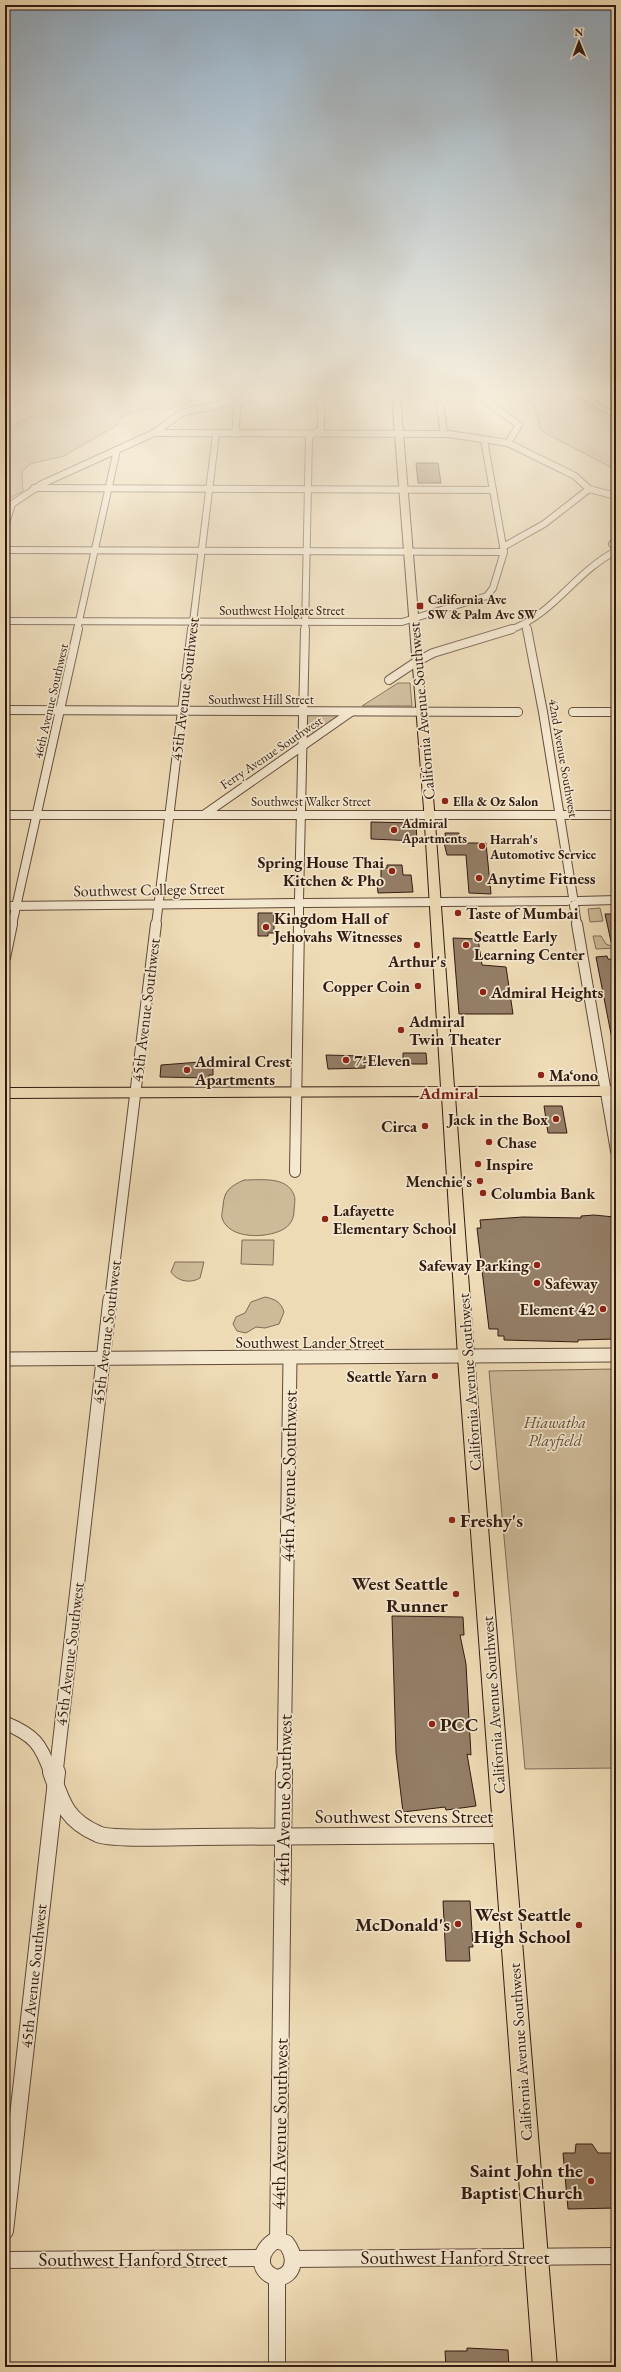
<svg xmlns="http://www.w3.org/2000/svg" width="621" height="2372" viewBox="0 0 621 2372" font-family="'EB Garamond',serif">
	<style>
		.green { fill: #ceba99; stroke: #806a55 }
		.building { fill: #947e66; stroke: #321a11 }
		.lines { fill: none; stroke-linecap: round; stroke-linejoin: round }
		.minor-far4-casing { stroke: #614a3a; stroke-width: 8 }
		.minor-far3-casing { stroke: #614a3a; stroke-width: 10 }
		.minor-far2-casing { stroke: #614a3a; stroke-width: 12 }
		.minor-far1-casing { stroke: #614a3a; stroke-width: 15 }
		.minor-casing { stroke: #614a3a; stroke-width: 18 }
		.major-casing { stroke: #321a11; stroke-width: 2 }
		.minor-far4 { stroke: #f4e8cf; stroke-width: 6 }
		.minor-far3 { stroke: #f4e8cf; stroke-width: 8 }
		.minor-far2 { stroke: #f4e8cf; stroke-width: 10 }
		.minor-far1 { stroke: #f4e8cf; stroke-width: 13 }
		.minor { stroke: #f4e8cf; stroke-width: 16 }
		.major { fill: #eedbb5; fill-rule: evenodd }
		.poi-dot { fill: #8f2418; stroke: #f4e8cf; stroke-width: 1.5 }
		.labels { text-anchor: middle; stroke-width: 3.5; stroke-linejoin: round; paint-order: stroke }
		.far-poi-label { font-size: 13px; font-weight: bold; fill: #321a11; stroke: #f4e8cf; text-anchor: start }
		.far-street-label { font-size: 13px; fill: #321a11; stroke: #f4e8cf }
		.street-label { font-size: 16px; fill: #321a11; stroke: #f4e8cf }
		.poi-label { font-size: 16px; font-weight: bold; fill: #321a11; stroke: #f4e8cf; text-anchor: start }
		.park-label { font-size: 16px; font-style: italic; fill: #614a3a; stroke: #f4e8cf }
		.neighbourhood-label { font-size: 17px; font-weight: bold; fill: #7a1f14; stroke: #f4e8cf }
		.near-street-label { font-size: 19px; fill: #321a11; stroke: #f4e8cf }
		.near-poi-label { font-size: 19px; font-weight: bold; fill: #321a11; stroke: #f4e8cf; text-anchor: end }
	</style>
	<rect width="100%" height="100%" fill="#eedbb5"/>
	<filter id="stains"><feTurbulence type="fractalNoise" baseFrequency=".005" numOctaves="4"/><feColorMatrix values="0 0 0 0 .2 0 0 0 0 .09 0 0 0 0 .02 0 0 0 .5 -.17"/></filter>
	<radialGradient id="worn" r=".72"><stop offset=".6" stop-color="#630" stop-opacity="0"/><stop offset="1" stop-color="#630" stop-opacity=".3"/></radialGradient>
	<g class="green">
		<path d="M66,396H194L190,403L163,411L146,408L120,418L116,426L64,456L30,464L22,472L23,491L5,501V431Z"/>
		<path d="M523,396H571L616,422V470L545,433L540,428L534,405Z"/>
		<path d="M398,683H410L412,706H362Z"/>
		<path d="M312,713L342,714L307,740V716Z"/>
		<path d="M600,908L603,921L590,922L588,909Z"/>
		<path d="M593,936H601L606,944L616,948L596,949Z"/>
		<path d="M244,1180C261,1180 287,1176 294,1195C296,1199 294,1206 294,1211C294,1219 290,1226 282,1230C267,1238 229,1240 222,1218C221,1215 223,1209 223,1206C224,1190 231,1186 244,1180Z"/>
		<path d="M242,1240H274L273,1265L241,1264Z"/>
		<path d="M175,1262H204L200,1278C190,1284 177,1281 171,1272Z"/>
		<path d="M265,1297C275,1299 281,1302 284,1312L279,1324L265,1328L256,1327L246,1333L237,1331L233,1324L236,1317L245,1313L251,1302Z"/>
		<path d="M616,1369V1768L525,1769L489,1371Z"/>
	</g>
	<g class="building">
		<path d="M416,463H438L441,483H418Z"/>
		<path d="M371,822L416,823L417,841L371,839Z"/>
		<path d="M445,833H459L460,843H486L491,894L469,893L466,855H447L444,843L446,842Z"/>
		<path d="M387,865H402L403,875H411L413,892L378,893L377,883L381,882V868H387Z"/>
		<path d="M258,913H274V933H268V936H258Z"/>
		<path d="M605,914H616V945L612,946Z"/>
		<path d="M453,938L478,939L482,965L506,967L513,1014H459Z"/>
		<path d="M607,956L608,959L616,960V1038L612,1039L596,957Z"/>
		<path d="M403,1053H426L427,1064H403Z"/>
		<path d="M326,1055L363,1056L365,1057V1068L328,1069Z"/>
		<path d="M200,1062V1064H213V1075H209V1078L160,1077L161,1065Z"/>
		<path d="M544,1106H562L567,1133H548Z"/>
		<path d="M594,1215L614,1217L616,1230V1339L578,1340V1342L504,1340V1336H498V1329H489L477,1228H481L480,1220L523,1217L581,1218V1216Z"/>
		<path d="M392,1616L463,1617L464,1635H460L466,1664L471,1755L467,1754L476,1806L446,1810L445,1807L403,1812L396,1753Z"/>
		<path d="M443,1901H470L473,1947H469L470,1961H446Z"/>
		<path d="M576,2144H592L598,2153H616V2208L568,2209L563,2153H575Z"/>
		<path d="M467,2348L508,2350L509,2367H490V2364H474V2367H446L445,2351H467Z"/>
	</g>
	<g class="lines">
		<defs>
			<g id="minor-far4">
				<path d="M479,396L519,425L508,443"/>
				<path d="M154,433L449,434L508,443L575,476L589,489"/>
				<path d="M235,434L238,402"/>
				<path d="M444,434L440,405L446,396"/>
				<path d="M34,488L493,490"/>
				<path d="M589,489L616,496"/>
				<path d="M5,526L12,504L42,484L154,433L181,413L258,396"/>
				<path d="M616,539L612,544L616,548"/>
				<path d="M503,547L544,524L589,489"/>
				<path d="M5,550L504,552"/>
				<path d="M5,621L402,622L487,596L493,588L504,552L484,440"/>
				<path d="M526,624L527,630"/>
				<path d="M77,630L117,450"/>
				<path d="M192,630L216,434"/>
				<path d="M305,630L309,437L321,429V396"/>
				<path d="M510,630C554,614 575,572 616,551"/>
			</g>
			<g id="minor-far3">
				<path d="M527,629L543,712L573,897"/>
				<path d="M389,680L416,662L433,653L512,629"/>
				<path d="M5,710L518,712"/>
				<path d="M573,712H616"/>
				<path d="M205,814L351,712"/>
				<path d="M5,815H616"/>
				<path d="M299,900L305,629"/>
				<path d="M579,901L616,900"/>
				<path d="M305,903L567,901"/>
				<path d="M574,905L577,925"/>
				<path d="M5,906L293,903"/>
				<path d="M12,925L78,629"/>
				<path d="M156,925L192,629"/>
				<path d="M299,925V907"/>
			</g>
			<g id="minor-far2">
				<path d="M577,924L616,1151"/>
				<path d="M5,958L12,924"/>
				<path d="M295,1172L299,924"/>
				<path d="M110,1300L156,924"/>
			</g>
			<g id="minor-far1">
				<path d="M5,1359L616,1355"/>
				<path d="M5,1723C34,1735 41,1744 51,1773"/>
				<path d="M56,1773L110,1299"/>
				<path d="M284,1773L290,1359"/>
			</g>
			<g id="minor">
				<path d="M51,1772C62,1803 66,1820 98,1834C110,1840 180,1837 197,1837C299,1836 401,1836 503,1835"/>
				<path d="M5,2231L57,1772"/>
				<path d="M276,2240L286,2243C296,2256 296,2275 277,2278C255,2271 259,2250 276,2240Z"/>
				<path d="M278,2240L284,1772"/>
				<path d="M293,2259L616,2256"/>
				<path d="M5,2260L262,2258"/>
				<path d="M277,2279V2367"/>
			</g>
			<g id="major">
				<path d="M17,396H26L5,408V403Z"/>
				<path d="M392,396H400L434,809L454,1087L616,1086V1096H455L474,1357L557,2367H533L458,1357L442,1096L5,1098V1088L441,1087L424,809Z"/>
				<path d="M576,396H586L616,413V418Z"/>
			</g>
		</defs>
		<use href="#minor-far4" class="minor-far4-casing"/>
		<use href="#minor-far3" class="minor-far3-casing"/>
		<use href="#minor-far2" class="minor-far2-casing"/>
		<use href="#minor-far1" class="minor-far1-casing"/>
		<use href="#minor" class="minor-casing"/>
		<use href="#major" class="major-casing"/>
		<use href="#minor-far4" class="minor-far4"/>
		<use href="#minor-far3" class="minor-far3"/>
		<use href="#minor-far2" class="minor-far2"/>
		<use href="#minor-far1" class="minor-far1"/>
		<use href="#minor" class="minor"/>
		<use href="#major" class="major"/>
	</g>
	<linearGradient id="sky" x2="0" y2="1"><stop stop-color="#91a9bd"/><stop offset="0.54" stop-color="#f7efde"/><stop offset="1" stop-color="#f7efde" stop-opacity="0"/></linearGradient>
	<rect width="621" height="728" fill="url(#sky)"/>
	<g class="poi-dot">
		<rect x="416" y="602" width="8" height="8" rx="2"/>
		<circle cx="445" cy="801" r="4"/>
		<circle cx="394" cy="830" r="4"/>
		<circle cx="482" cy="846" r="4"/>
		<circle cx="392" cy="871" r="4"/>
		<circle cx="479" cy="878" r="4"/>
		<circle cx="458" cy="913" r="4"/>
		<circle cx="266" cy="927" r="4"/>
		<circle cx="417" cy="945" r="4"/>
		<circle cx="466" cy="945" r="4"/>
		<circle cx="418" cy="986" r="4"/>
		<circle cx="483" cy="992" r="4"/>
		<circle cx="401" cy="1030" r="4"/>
		<circle cx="346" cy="1060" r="4"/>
		<circle cx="187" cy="1070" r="4"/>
		<circle cx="541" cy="1075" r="4"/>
		<circle cx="556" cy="1119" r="4"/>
		<circle cx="425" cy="1126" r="4"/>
		<circle cx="489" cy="1142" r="4"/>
		<circle cx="478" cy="1164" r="4"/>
		<circle cx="480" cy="1181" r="4"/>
		<circle cx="483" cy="1193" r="4"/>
		<circle cx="325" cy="1219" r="4"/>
		<circle cx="537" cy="1265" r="4"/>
		<circle cx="537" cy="1283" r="4"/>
		<circle cx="603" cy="1309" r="4"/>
		<circle cx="435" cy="1376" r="4"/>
		<circle cx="452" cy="1520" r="4"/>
		<circle cx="456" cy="1594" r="4"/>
		<circle cx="432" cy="1724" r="4"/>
		<circle cx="458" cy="1924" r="4"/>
		<circle cx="579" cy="1925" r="4"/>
		<circle cx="591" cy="2181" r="4"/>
	</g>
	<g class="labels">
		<g class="far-poi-label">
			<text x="428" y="604">California Ave<tspan x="428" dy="15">SW &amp; Palm Ave SW</tspan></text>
			<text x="453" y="806">Ella &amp; Oz Salon</text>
			<text x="402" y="828">Admiral<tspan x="402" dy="15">Apartments</tspan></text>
			<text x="490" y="844">Harrah's<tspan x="490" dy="15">Automotive Service</tspan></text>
		</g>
		<g class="far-street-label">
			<text x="282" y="615">Southwest Holgate Street</text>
			<text x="261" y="704">Southwest Hill Street</text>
			<text transform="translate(50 701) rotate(-77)" y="5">46th Avenue Southwest</text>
			<text transform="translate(271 752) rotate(-34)" y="5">Ferry Avenue Southwest</text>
			<text transform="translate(564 758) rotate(80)" y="5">42nd Avenue Southwest</text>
			<text x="311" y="806">Southwest Walker Street</text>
		</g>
		<g class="street-label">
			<text transform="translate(184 689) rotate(-83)" y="6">45th Avenue Southwest</text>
			<text transform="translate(421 711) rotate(-95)" y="6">California Avenue Southwest</text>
			<text transform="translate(149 889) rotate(-1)" y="6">Southwest College Street</text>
			<text transform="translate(145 1010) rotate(-83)" y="6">45th Avenue Southwest</text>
			<text transform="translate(106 1332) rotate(-83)" y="6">45th Avenue Southwest</text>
			<text x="310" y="1348">Southwest Lander Street</text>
			<text transform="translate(469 1382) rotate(-94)" y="6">California Avenue Southwest</text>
			<text transform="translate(69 1654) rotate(-83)" y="6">45th Avenue Southwest</text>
			<text transform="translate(493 1705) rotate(-94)" y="6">California Avenue Southwest</text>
			<text transform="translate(33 1976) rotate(-84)" y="6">45th Avenue Southwest</text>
			<text transform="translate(520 2052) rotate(-94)" y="6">California Avenue Southwest</text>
		</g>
		<g class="poi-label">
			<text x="384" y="868" text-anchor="end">Spring House Thai<tspan x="384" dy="18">Kitchen &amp; Pho</tspan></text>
			<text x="487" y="884">Anytime Fitness</text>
			<text x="466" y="919">Taste of Mumbai</text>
			<text x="274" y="924">Kingdom Hall of<tspan x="274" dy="18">Jehovahs Witnesses</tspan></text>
			<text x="474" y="942">Seattle Early<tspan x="474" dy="18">Learning Center</tspan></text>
			<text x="417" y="967" text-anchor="middle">Arthur's</text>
			<text x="410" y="992" text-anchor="end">Copper Coin</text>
			<text x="491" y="998">Admiral Heights</text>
			<text x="409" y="1027">Admiral<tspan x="409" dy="18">Twin Theater</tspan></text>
			<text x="354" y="1066">7-Eleven</text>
			<text x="195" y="1067">Admiral Crest<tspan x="195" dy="18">Apartments</tspan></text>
			<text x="549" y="1081">Ma‘ono</text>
			<text x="548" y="1125" text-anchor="end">Jack in the Box</text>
			<text x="417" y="1132" text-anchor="end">Circa</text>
			<text x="497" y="1148">Chase</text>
			<text x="486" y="1170">Inspire</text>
			<text x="472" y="1187" text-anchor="end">Menchie's</text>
			<text x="491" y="1199">Columbia Bank</text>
			<text x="333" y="1216">Lafayette<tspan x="333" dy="18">Elementary School</tspan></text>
			<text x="529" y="1271" text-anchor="end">Safeway Parking</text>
			<text x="545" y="1289">Safeway</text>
			<text x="595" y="1315" text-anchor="end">Element 42</text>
			<text x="427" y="1382" text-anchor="end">Seattle Yarn</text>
		</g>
		<g class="park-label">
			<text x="555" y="1428">Hiawatha<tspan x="555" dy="18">Playfield</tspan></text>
		</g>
		<g class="neighbourhood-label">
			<text x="449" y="1099">Admiral</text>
		</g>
		<g class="near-street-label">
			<text transform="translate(288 1476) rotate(-89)" y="7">44th Avenue Southwest</text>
			<text transform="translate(283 1800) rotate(-89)" y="7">44th Avenue Southwest</text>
			<text x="404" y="1823">Southwest Stevens Street</text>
			<text transform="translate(279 2124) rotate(-89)" y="7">44th Avenue Southwest</text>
			<text x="455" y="2264">Southwest Hanford Street</text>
			<text x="133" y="2266">Southwest Hanford Street</text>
		</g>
		<g class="near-poi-label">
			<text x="460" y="1527" text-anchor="start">Freshy's</text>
			<text x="448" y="1590">West Seattle<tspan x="448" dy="22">Runner</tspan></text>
			<text x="440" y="1731" text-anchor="start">PCC</text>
			<text x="571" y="1921">West Seattle<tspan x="571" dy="22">High School</tspan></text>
			<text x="450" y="1931">McDonald's</text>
			<text x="583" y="2177">Saint John the<tspan x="583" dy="22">Baptist Church</tspan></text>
		</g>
	</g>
	<rect width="621" height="2372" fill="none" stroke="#eedbb5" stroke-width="20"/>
	<rect x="6" y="6" width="609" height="2360" fill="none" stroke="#321a11" stroke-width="2"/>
	<rect x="10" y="10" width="601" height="2352" fill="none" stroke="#321a11"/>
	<g transform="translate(579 42) rotate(359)" stroke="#f4e8cf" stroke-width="3" paint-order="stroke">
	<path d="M0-3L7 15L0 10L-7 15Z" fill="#321a11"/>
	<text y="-6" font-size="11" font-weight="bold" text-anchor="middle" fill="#321a11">N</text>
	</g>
	<rect width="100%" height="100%" filter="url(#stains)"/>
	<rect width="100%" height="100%" fill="url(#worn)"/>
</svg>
